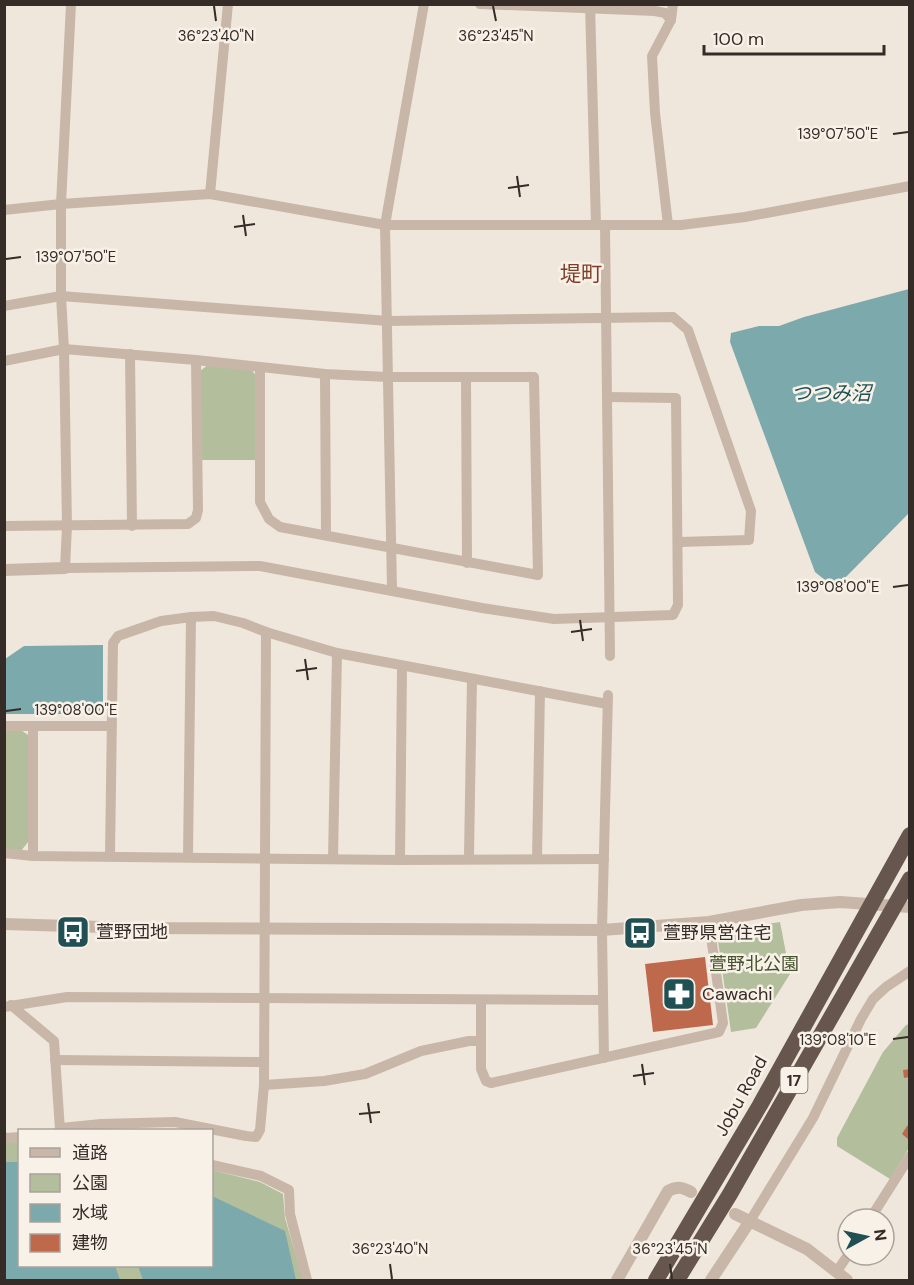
<svg xmlns="http://www.w3.org/2000/svg" width="914" height="1285" viewBox="0 0 914 1285" font-family="'DM Sans','Noto Sans JP',sans-serif">
	<style>
		.green { fill: #b3be9d }
		.water { fill: #7ca9ac }
		.building { fill: #bf694c }
		.lines { fill: none; stroke-linecap: round; stroke-linejoin: round }
		.minor { stroke: #c8b7a8; stroke-width: 10 }
		.tertiary { stroke: #c8b7a8; stroke-width: 12 }
		.trunk { stroke: #66564d; stroke-width: 16 }
		.ticks { fill: none; stroke: #352c28; stroke-width: 2 }
		.labels { text-anchor: middle; stroke-width: 5; stroke-linejoin: round; paint-order: stroke }
		.shield { fill: #f8f1e8; stroke: #706762; stroke-width: 1.5 }
		.shield-label { font-size: 16px; font-weight: bold; fill: #352c28 }
		.poi-label { font-size: 18px; fill: #352c28; stroke: #f8f1e8; text-anchor: start }
		.park-label { font-size: 18px; fill: #44522d; stroke: #f8f1e8 }
		.street-label { font-size: 18px; fill: #352c28; stroke: #f8f1e8 }
		.water-label { font-size: 20px; font-style: italic; fill: #205054; stroke: #f8f1e8 }
		.quarter-label { font-size: 21px; fill: #7f3d26; stroke: #f8f1e8 }
		.ticks-label { font-size: 15px; text-anchor: middle; fill: #352c28; stroke: #f8f1e8; stroke-width: 5; stroke-linejoin: round; paint-order: stroke }
	</style>
	<rect width="100%" height="100%" fill="#f0e7dc"/>
	<g class="green">
		<path d="M208,365L251,369L256,376V460H200V371Z"/>
		<path d="M4,730H21L28,735V842L21,851L5,849Z"/>
		<path d="M780,922L790,974L756,1028L731,1032L717,934L723,931Z"/>
		<path d="M909,1024V1148L890,1179L837,1146V1138L883,1052L906,1025Z"/>
		<path d="M19,1141L20,1266H212V1170L260,1182L283,1194L285,1218L303,1280H5V1142Z"/>
	</g>
	<g class="water">
		<path d="M909,289V513L841,582L830,584L815,572L730,342L731,333L759,326H779L804,317Z"/>
		<path d="M103,645V714H5V659L24,646Z"/>
		<path d="M5,1162H19L20,1266H115L120,1280H5Z"/>
		<path d="M212,1196L285,1231L296,1280H143L138,1266H212Z"/>
	</g>
	<g class="building">
		<path d="M705,957L713,1025L653,1032L645,964Z"/>
		<path d="M910,1069V1077L904,1078L903,1070Z"/>
		<path d="M910,1125V1136L908,1139L902,1134L907,1126Z"/>
	</g>
	<g class="lines">
		<g class="minor">
			<path d="M71,4L61,204V296L64,349L67,526L65,568L260,566L482,608L554,619L673,615L678,605L676,398L607,397"/>
			<path d="M480,4L655,11L665,13L671,20"/>
			<path d="M590,4L596,225"/>
			<path d="M210,194L228,4"/>
			<path d="M4,210L61,204L210,194L385,225H681L745,217L910,186"/>
			<path d="M605,225L610,656"/>
			<path d="M668,225L655,113L652,56L671,20L673,4"/>
			<path d="M4,306L61,296L388,321L673,317L688,330L751,511L749,540L679,542"/>
			<path d="M130,354L132,526"/>
			<path d="M4,361L64,349L196,360L325,374L388,377H534L538,575L280,527L269,519L260,502V367"/>
			<path d="M325,374L326,535"/>
			<path d="M466,378L467,563"/>
			<path d="M4,526L188,524L196,518L198,510L196,360"/>
			<path d="M392,589L385,225L424,4"/>
			<path d="M4,726H111"/>
			<path d="M33,726V856"/>
			<path d="M4,853L33,856L400,860L604,859"/>
			<path d="M469,854L472,679"/>
			<path d="M110,856L113,643L118,636L161,621L191,617L214,616L243,623L266,632L337,653L607,704"/>
			<path d="M188,857L191,617"/>
			<path d="M333,859L337,653"/>
			<path d="M537,859L540,691"/>
			<path d="M400,860L402,667"/>
			<path d="M481,1000V1069L486,1081L491,1083L719,1032L723,1023L709,922"/>
			<path d="M11,1005L54,1041L60,1130"/>
			<path d="M4,1007L67,997L602,1000"/>
			<path d="M604,1058L602,930L608,695"/>
			<path d="M55,1060L264,1062"/>
			<path d="M264,1085L324,1081L365,1074L421,1051L469,1041H480"/>
			<path d="M61,1128L101,1124L175,1122L246,1136L256,1137L260,1130L264,1085L266,632"/>
			<path d="M4,1138L20,1137"/>
			<path d="M212,1165L261,1176L289,1190L290,1214L307,1280"/>
			<path d="M870,1219L910,1156"/>
			<path d="M750,1221L813,1118L861,1019L873,999L886,987L910,971"/>
			<path d="M837,1271L848,1255"/>
		</g>
		<g class="tertiary">
			<path d="M4,570L65,568"/>
			<path d="M4,924L135,928L602,930L709,922L801,905L840,902L910,907"/>
			<path d="M735,1214L807,1249L847,1280"/>
			<path d="M617,1280L668,1191C677,1186 682,1187 691,1192"/>
			<path d="M711,1280L750,1221"/>
		</g>
		<g class="trunk">
			<path d="M656,1280L760,1105L910,835"/>
			<path d="M677,1280L730,1194L910,879"/>
		</g>
	</g>
	<path class="ticks" d="M214,6L216,21M493,6L496,21M893,134L908,132M517,176L520,197M508,188L529,185M243,215L246,236M234,227L255,224M6,259L21,257M893,587L908,585M580,620L583,641M571,632L592,629M305,659L308,680M296,671L317,668M6,711L21,709M893,1039L908,1037M642,1064L645,1085M633,1076L654,1073M368,1103L371,1123M359,1114L380,1112M390,1264L392,1279M670,1264L672,1279"/>
	<defs>
		<symbol id="bus-square" viewBox="-11 -11 22 22"><rect x="-9" y="-9" width="18" height="18" rx="4" fill="#205054" stroke="#f8f1e8"/><path d="M-5-6H5V4H4V6H2V4H-2V6H-4V4H-5ZM-3.5-4V0h7V-4ZM-3.5 1.2v1.5H-2V1.2ZM2 1.2v1.5H3.5V1.2Z" fill="#fff"/></symbol>
		<symbol id="pharmacy-square" viewBox="-11 -11 22 22"><rect x="-9" y="-9" width="18" height="18" rx="4" fill="#205054" stroke="#f8f1e8"/><path d="M-2-6h4v4h4v4h-4v4h-4v-4h-4v-4h4Z" fill="#fff"/></symbol>
	</defs>
	<g fill-rule="evenodd">
		<use href="#bus-square" x="54" y="913" width="38" height="38"/>
		<use href="#bus-square" x="621" y="914" width="38" height="38"/>
		<use href="#pharmacy-square" x="660" y="975" width="38" height="38"/>
	</g>
	<g class="labels">
		<rect class="shield" x="780.5" y="1067" width="27" height="26" rx="4.5"/>
		<g class="shield-label">
			<text x="794" y="1086">17</text>
		</g>
		<g class="poi-label">
			<text x="96" y="938">萱野団地</text>
			<text x="663" y="939">萱野県営住宅</text>
			<text x="702" y="1000">Cawachi</text>
		</g>
		<g class="park-label">
			<text x="754" y="970">萱野北公園</text>
		</g>
		<g class="street-label">
			<text transform="translate(741 1096) rotate(-61)" y="6">Jobu Road</text>
		</g>
		<g class="water-label">
			<text x="831" y="400">つつみ沼</text>
		</g>
		<g class="quarter-label">
			<text x="581" y="281">堤町</text>
		</g>
	</g>
	<g class="ticks-label">
		<text x="216" y="41">36°23'40"N</text>
		<text x="496" y="41">36°23'45"N</text>
		<text x="838" y="139">139°07'50"E</text>
		<text x="76" y="262">139°07'50"E</text>
		<text x="838" y="592">139°08'00"E</text>
		<text x="76" y="715">139°08'00"E</text>
		<text x="838" y="1045">139°08'10"E</text>
		<text x="390" y="1254">36°23'40"N</text>
		<text x="670" y="1254">36°23'45"N</text>
	</g>
	<rect width="914" height="1285" fill="none" stroke="#352c28" stroke-width="12"/>
	<rect x="18" y="1129" width="195" height="138" fill="#f8f1e8" stroke="#aaa29b" stroke-width="1.5"/>
	<rect x="30" y="1148" width="30" height="9" fill="#c8b7a8" stroke="#aaa29b" stroke-width="1.5"/>
	<text x="72" y="1159" font-size="18" fill="#352c28">道路</text>
	<rect x="30" y="1174" width="30" height="18" fill="#b3be9d" stroke="#aaa29b" stroke-width="1.5"/>
	<text x="72" y="1189" font-size="18" fill="#352c28">公園</text>
	<rect x="30" y="1204" width="30" height="18" fill="#7ca9ac" stroke="#aaa29b" stroke-width="1.5"/>
	<text x="72" y="1219" font-size="18" fill="#352c28">水域</text>
	<rect x="30" y="1234" width="30" height="18" fill="#bf694c" stroke="#aaa29b" stroke-width="1.5"/>
	<text x="72" y="1249" font-size="18" fill="#352c28">建物</text>
	<g transform="translate(866 1237) rotate(82)"><circle r="28" fill="#f8f1e8" stroke="#aaa29b" stroke-width="1.5"/>
	<path d="M0-4.5L10 22L0 15L-10 22Z" fill="#205054"/>
	<text y="-9" font-size="16" font-weight="bold" text-anchor="middle" fill="#352c28">N</text>
	</g>
	<path d="M704 45v9h180v-9" fill="none" stroke="#352c28" stroke-width="3"/>
	<text x="713" y="45" font-size="18" fill="#352c28" stroke="#f8f1e8" stroke-width="4.5" paint-order="stroke">100 m</text>
</svg>
